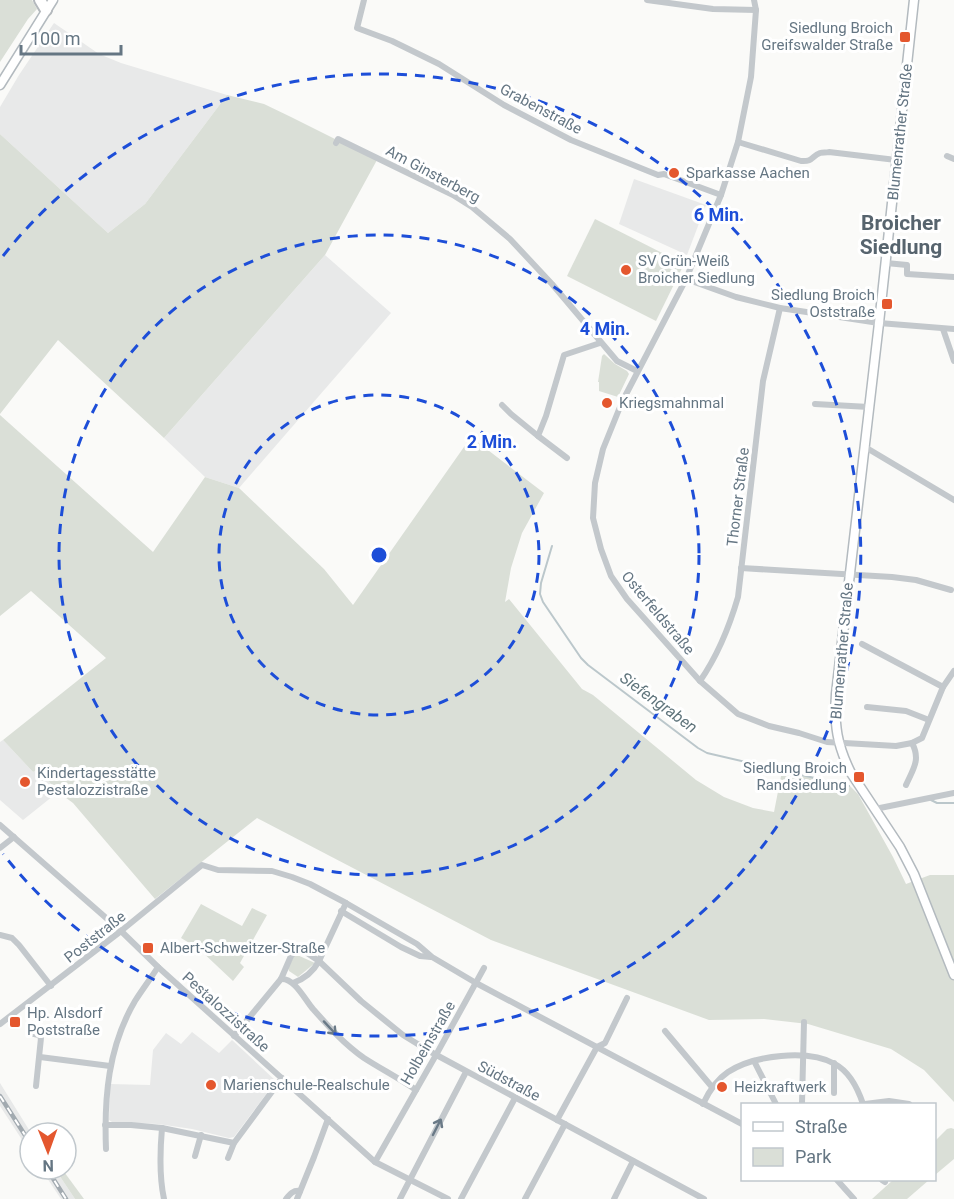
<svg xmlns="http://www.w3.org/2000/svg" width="954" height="1199" viewBox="0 0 954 1199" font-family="Roboto,sans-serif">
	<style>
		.built { fill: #e8e9e9 }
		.green { fill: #dadfd7 }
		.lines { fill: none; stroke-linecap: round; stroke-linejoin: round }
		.stream { stroke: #bbc7cb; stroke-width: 2 }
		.secondary-casing { stroke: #b3babf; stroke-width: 11 }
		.highway-casing { stroke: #b4b9bd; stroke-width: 14 }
		.street { stroke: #c3c8cc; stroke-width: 6 }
		.secondary { stroke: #fff; stroke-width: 8 }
		.highway { stroke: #fff; stroke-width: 10 }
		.rail-casing { stroke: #a2aab0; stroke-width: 4.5 }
		.rail { stroke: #fff; stroke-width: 2; stroke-dasharray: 7; stroke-linecap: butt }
		.oneway { stroke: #6a7a87 }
		.ring { fill: none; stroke: #1d4ed8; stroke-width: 3; stroke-dasharray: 10 8 }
		.poi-dot { fill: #e4572e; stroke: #fff; stroke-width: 2 }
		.labels { text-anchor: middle; stroke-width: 6; stroke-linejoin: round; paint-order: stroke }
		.poi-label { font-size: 15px; fill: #657683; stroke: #fff; text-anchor: start }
		.street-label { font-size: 15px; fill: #657683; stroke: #fff }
		.water-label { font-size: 16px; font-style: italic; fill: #60757c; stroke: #fff }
		.district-label { font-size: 21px; font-weight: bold; fill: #57646e; stroke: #fff }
		.centre { fill: #1d4ed8; stroke: #fff; stroke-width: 3 }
		.ring-label { font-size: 18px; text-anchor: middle; font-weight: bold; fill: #1d4ed8; stroke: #fff; stroke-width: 6; stroke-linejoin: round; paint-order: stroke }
	</style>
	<rect width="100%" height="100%" fill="#fafaf8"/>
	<g class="built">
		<path d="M54,23L99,54L121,63L227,95L145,204L108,233L0,134V107L19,75Z"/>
		<path d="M634,179L706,205L687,255L619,224Z"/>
		<path d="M325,255L391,313L239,488L205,477L164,438Z"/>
		<path d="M3,740L33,772L38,769L58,792L23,820L0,800V742Z"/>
		<path d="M192,1032L219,1053L232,1040L276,1081L234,1137L229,1138L192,1129L158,1124L112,1122L109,1120L110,1084L150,1085L153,1050L166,1033L181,1044Z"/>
		<path d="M0,1083L31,1133H30V1152L0,1106Z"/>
		<path d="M41,1169H55L75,1199H61Z"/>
	</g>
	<g class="green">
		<path d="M0,0H32L37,9L28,19L0,62Z"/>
		<path d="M227,95L264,104L291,117L377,160L325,255L164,438L58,340L0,414V134L108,233L145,204Z"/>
		<path d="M595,219L684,264L656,321L567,276Z"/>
		<path d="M604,354L615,364L627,371L629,374L618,397L599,391V382H598L602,356Z"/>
		<path d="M0,415L153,552L205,477L239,488L324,569L353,605L471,437L544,493L522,533L511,568L505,602L509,599L582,689L593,695L696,780L724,797L753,808L774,812L782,771L848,784L858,794L893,857L906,884L930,875H954V1102L924,1070L891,1049L808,1024L764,1019L709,1020L491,940L257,818L155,899L73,803L58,792L38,769L33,772L3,740L106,658L31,591L0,616Z"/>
		<path d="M201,904L242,926L252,908L267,915L240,963L244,967L233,981L198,948L181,938Z"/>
		<path d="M295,954L315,963L298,977L289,971L288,968Z"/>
		<path d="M951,1128L954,1129V1159L935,1175V1141L947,1129Z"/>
		<path d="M55,1169H62L84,1199H75Z"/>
		<path d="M893,1180H929L907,1199H872Z"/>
	</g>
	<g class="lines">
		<g class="stream">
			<path d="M552,546L541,583L540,594L543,602L581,658L588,665L698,748L707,753L849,786"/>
			<path d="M931,800L937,803H954"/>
		</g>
		<defs>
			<g id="secondary">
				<path d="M914,0L879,323L836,694C834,725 837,745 851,773L900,847L914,874L954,975"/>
				<path d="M0,85L53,0"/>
			</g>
			<path id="highway" d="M40,0L46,10"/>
		</defs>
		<use href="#secondary" class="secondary-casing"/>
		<use href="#highway" class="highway-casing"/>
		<g class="street">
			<path d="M364,0L357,28L392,41L439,64L504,105L571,140L658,175L664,174L721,195"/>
			<path d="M647,0L713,9L756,10"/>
			<path d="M754,0L756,10L751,77L738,142L721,195L686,279L622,402L603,449L595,483L593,518L601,549L611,576L627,599L700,681L738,714L769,726L799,733L827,742L896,746L912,743L922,738L943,687L954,671"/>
			<path d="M738,142L801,161C813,162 812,156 820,153C823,152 826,153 829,152L896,160"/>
			<path d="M336,143L338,139L453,195L472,207L510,239L552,284L617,361L637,371"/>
			<path d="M947,156L954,159"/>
			<path d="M886,263L907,265V274L954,277"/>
			<path d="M686,279L736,297L780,308L879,323L954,329"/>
			<path d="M943,329L954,361"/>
			<path d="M815,404L869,407"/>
			<path d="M502,405L511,414L538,436"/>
			<path d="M865,447L954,500"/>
			<path d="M567,458L538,436L546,416L564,355L600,343"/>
			<path d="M741,568L892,577L916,580L951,590"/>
			<path d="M862,644L943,687"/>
			<path d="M700,681C718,655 729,628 738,597L763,381L780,308"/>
			<path d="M867,707L906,711L929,720"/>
			<path d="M906,785C913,769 921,760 912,743"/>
			<path d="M875,809L954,793"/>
			<path d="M0,825L121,931L158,967L375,1162L448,1199"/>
			<path d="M0,848L14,837"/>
			<path d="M341,911L401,947L420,956L431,957"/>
			<path d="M0,935L12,938L19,945L51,986"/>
			<path d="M281,979C295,978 305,1000 313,1009C329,1027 344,1044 364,1058C381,1069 399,1078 416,1090"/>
			<path d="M293,983C304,979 313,972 319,961L361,1001L403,1035L429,1051L704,1199"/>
			<path d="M0,1024L121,931L202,865L218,870L272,871L292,877L310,884L346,903L417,944L432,957L476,983L742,1124"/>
			<path d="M665,1031L712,1087"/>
			<path d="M29,1033L39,1035L41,1038L36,1086"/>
			<path d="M234,1036L281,979L291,956L296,950L301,949L319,961L346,903"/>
			<path d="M40,1057L110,1066"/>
			<path d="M754,1061L776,1104"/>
			<path d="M834,1093V1063"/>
			<path d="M802,1103L804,1022"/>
			<path d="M703,1104C709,1091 716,1080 728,1072C754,1055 808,1049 835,1064C850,1072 858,1089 863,1104"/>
			<path d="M865,1104L889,1101L909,1104"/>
			<path d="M557,1120L597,1047L605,1043L627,998"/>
			<path d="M105,1125H131L162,1128L234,1143"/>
			<path d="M162,1128C160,1151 159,1176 164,1199"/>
			<path d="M106,1149C104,1098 108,1047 135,1001C142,990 151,978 158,967"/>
			<path d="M195,1156L201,1135"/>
			<path d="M228,1158L234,1143L282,1078"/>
			<path d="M375,1162L436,1055L484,968"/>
			<path d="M837,1180L854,1199"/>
			<path d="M882,1180L885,1182"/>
			<path d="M286,1199C290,1194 293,1190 300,1191"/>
			<path d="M297,1199L314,1157L328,1119"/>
			<path d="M400,1199L466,1072"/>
			<path d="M461,1199L515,1098"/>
			<path d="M525,1199L565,1124"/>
			<path d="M614,1199L633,1161"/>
		</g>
		<use href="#secondary" class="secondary"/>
		<use href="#highway" class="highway"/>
		<defs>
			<g id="rail">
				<path d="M0,1096L30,1143"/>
				<path d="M47,1169L66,1199"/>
			</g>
		</defs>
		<use href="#rail" class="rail-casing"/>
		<use href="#rail" class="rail"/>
	</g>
	<defs><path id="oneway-shaft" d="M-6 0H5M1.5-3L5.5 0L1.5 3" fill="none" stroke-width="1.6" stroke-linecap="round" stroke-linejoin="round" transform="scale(1.5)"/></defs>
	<g class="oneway">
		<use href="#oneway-shaft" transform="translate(330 1028) rotate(47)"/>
		<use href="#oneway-shaft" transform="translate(437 1127) rotate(-63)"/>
	</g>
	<g class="ring">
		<circle cx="379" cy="555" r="160"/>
		<circle cx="379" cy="555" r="320"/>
		<path d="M3 256A481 481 0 1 1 3 854"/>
	</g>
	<g class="poi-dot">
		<rect x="899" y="31" width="12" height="12" rx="3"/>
		<circle cx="674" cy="173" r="6"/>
		<circle cx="626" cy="270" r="6"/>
		<rect x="881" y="298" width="12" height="12" rx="3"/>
		<circle cx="607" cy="403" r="6"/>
		<rect x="853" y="771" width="12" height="12" rx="3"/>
		<circle cx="25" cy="782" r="6"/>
		<rect x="142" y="942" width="12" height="12" rx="3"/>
		<rect x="9" y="1016" width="12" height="12" rx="3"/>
		<circle cx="211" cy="1085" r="6"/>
		<circle cx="722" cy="1087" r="6"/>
	</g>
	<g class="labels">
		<g class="poi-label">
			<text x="893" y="33" text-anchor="end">Siedlung Broich<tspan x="893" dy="17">Greifswalder Straße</tspan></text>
			<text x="686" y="178">Sparkasse Aachen</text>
			<text x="638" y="266">SV Grün-Weiß<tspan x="638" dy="17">Broicher Siedlung</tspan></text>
			<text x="875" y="300" text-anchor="end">Siedlung Broich<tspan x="875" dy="17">Oststraße</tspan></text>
			<text x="619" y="408">Kriegsmahnmal</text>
			<text x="847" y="773" text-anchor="end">Siedlung Broich<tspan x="847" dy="17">Randsiedlung</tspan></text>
			<text x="37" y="778">Kindertagesstätte<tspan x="37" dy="17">Pestalozzistraße</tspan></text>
			<text x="160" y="953">Albert-Schweitzer-Straße</text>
			<text x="27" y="1018">Hp. Alsdorf<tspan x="27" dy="17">Poststraße</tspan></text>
			<text x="223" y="1090">Marienschule-Realschule</text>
			<text x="734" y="1092">Heizkraftwerk</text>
		</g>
		<g class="street-label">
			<text transform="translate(541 109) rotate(28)" y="5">Grabenstraße</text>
			<text transform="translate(900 132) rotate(-84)" y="5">Blumenrather Straße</text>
			<text transform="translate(433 174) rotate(28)" y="5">Am Ginsterberg</text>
			<text transform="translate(738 497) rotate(-83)" y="5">Thorner Straße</text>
			<text transform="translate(658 613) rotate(50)" y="5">Osterfeldstraße</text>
			<text transform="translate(842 651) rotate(-85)" y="5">Blumenrather Straße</text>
			<text transform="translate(95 937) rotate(-38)" y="5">Poststraße</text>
			<text transform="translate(226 1012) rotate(42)" y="5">Pestalozzistraße</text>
			<text transform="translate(428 1043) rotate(-60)" y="5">Holbeinstraße</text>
			<text transform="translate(509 1081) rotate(28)" y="5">Südstraße</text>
		</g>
		<g class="water-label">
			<text transform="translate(659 702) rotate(36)" y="6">Siefengraben</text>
		</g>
		<g class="district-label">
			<text x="901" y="230">Broicher<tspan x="901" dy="24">Siedlung</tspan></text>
		</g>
	</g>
	<circle cx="379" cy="555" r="9" class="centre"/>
	<g class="ring-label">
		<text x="719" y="221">6 Min.</text>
		<text x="605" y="335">4 Min.</text>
		<text x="492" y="448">2 Min.</text>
	</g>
	<rect x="741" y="1103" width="195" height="78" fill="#ffffff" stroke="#c1c8cd" stroke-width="1.5"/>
	<rect x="753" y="1122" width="30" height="9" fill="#ffffff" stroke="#c1c8cd" stroke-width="1.5"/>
	<text x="795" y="1133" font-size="18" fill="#657683">Straße</text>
	<rect x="753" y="1148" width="30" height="18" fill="#dadfd7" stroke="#c1c8cd" stroke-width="1.5"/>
	<text x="795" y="1163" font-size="18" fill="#657683">Park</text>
	<g transform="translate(48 1151) rotate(179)"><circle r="28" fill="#ffffff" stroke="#c1c8cd" stroke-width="1.5"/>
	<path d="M0-4.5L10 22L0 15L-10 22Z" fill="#e4572e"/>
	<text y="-9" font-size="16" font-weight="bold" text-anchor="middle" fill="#657683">N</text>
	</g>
	<path d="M21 45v9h100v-9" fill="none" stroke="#657683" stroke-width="3"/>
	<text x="30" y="45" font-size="18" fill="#657683" stroke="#ffffff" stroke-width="4.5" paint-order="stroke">100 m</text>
</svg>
